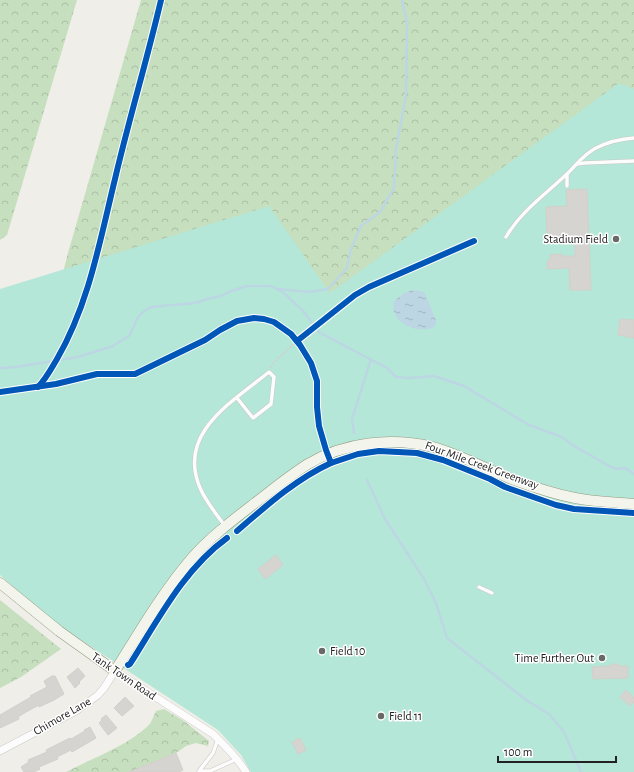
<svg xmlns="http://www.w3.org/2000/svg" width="634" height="772" viewBox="0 0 634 772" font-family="'Alegreya Sans',sans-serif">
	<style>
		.forest { fill: url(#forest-crowns) }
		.pitch { fill: #b4e7d7 }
		.water { fill: url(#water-ripples) }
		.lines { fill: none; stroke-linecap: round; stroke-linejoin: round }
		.stream { stroke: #bcd7e3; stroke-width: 2.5 }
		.building { fill: #d6d4d0; stroke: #d2d0cb }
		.lane-casing { stroke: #c8c8c5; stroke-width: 4.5 }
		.street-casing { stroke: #c8c8c5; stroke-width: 8 }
		.secondary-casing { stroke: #959a80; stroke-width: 11 }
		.path { stroke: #d8cbc8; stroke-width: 1.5; stroke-dasharray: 2 2; stroke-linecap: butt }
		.lane { stroke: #fdfcfc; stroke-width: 3.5 }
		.street { stroke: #fdfcfc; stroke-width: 7 }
		.secondary { stroke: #f3f5ec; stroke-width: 10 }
		.cycleway-casing { stroke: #fff; stroke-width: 8 }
		.cycleway { stroke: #0057b8; stroke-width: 6 }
		.poi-dot { fill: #696967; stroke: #fff; stroke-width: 1.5 }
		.labels { text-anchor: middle; stroke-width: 3; stroke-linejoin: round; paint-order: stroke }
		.poi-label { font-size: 12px; fill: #212121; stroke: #fff; text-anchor: end }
		.street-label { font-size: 12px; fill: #212121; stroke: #fff }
	</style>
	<defs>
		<pattern id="forest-crowns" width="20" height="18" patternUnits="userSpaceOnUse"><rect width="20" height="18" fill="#c6dfbe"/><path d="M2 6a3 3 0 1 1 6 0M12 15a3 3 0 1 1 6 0" fill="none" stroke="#aabfa3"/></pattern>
		<pattern id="water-ripples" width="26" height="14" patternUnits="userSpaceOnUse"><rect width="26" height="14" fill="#bcd7e3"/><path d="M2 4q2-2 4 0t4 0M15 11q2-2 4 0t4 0" fill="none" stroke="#a1b8c2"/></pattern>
	</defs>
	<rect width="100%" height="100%" fill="#efeee9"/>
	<g class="forest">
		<path d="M0,0H77L7,235L0,240Z"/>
		<path d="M141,0H634V125L330,293L0,377L56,300L68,253Z"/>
		<path d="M0,600L61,649L21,677L0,688Z"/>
		<path d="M164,709L184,721L209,741L208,746L196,743L186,746L176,753L129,772H66C93,758 127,746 149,725C152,721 154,715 156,711Z"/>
	</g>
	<path class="pitch" d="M619,83L634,89V772H251L241,755L218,730L64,629L30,602L0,575V289L269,206L330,293Z"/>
	<path class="water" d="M413,290L421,291L425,293L436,320V324L433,328C428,329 422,330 416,329C403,326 390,316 394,301L404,293Z"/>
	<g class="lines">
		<g class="stream">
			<path d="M277,289L309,292L328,289L347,268L351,249L361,226L380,212L394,188L396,149L406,96L407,22L402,0"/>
			<path d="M0,368L16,367L78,357L113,346L130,335L138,317L143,312L151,307L195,303L211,298L221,296L231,291L247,286H271L284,293L304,312L319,332L324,335L387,368L396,377L410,378L434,376L464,386L529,425L562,437L571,444L611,467L617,469L626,468L634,474"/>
			<path d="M354,433L352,419L371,359"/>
			<path d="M367,480L385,519L424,579L436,603L447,638L526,700L549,714L564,732L581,772"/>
		</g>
	</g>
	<g class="building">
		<path d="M587,189L591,290H570L569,268L547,269V261H550V255L562,254V256H575V237L547,238L546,207L567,206L566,190Z"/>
		<path d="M620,319L634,320V338L618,335Z"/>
		<path d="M276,555L283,565L265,579L258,569Z"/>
		<path d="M611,664H618V666H628V678L593,679L592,667L611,666Z"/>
		<path d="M78,668L85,676L79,682L80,683L75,688L67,677Z"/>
		<path d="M52,676H55L64,694L54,700L39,707V705L26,712L18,717L19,719L0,728V715L31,697L30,696L47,687L44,681Z"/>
		<path d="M626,690L634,698V702L630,706L620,697Z"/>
		<path d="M125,697L134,706L122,716L114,708Z"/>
		<path d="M106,715L117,728L108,735L99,723L102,720L101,719Z"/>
		<path d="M90,727L96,738L72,752L71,750L57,757L58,759L39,767L40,769L34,772H24L21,767L29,762L28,760L47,752L46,750L70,738L71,739L85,731L84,730Z"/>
		<path d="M300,738L306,750L298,754L292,742Z"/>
		<path d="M176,753L183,770L179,772H129Z"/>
	</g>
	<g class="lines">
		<defs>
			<g id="lane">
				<path d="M577,164L584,163L634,161"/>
				<path d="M567,174V186"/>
				<path d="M506,237C521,211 547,193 568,173C577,164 584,154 596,148C608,142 620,139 634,138"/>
				<path d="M225,526C217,515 207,503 201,490C175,434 232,402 269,372L274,377L271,404L253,418L237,398"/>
				<path d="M479,587L492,593"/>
				<path d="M218,739L213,753L199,771H210L237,759"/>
			</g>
			<path id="street" d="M0,751L76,711L98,695L104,688L115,671L213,734C225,746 237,757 246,772"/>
			<path id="secondary" d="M0,583L59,631L115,671C139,633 162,593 191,559C209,538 233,520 255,503C272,490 289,476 308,464C345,442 391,437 433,447C462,455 489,471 517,481C536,488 555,494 575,498C594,502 614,502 634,504"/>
		</defs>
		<use href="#lane" class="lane-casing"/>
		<use href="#street" class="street-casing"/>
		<use href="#secondary" class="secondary-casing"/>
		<path class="path" d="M271,368L272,364L297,341"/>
		<use href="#lane" class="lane"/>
		<use href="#street" class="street"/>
		<use href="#secondary" class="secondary"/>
		<defs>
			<g id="cycleway">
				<path d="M297,341L355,295L369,287L474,241"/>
				<path d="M38,387C46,379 51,369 57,359C89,304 100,240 115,179C129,119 147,60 161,0"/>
				<path d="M0,392L56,384L97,374H135L205,340L220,330L237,321L254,318L264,319L274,322L291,334L300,345L311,363L317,381V407L319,426L326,450L331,463L358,454L379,451L417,453L443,460L490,479L505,487L556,505L574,509L634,513"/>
				<path d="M237,531C266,506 296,479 331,463"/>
				<path d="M128,665L130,664C158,620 184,569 227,538"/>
			</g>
		</defs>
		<use href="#cycleway" class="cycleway-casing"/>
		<use href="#cycleway" class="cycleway"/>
	</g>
	<g class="poi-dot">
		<circle cx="616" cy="239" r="4"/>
		<circle cx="322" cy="651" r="4"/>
		<circle cx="602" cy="658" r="4"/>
		<circle cx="381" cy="716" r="4"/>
	</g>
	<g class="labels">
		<g class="poi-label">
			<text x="608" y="243">Stadium Field</text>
			<text x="330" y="655" text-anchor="start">Field 10</text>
			<text x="594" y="662">Time Further Out</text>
			<text x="389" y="720" text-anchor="start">Field 11</text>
		</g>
		<g class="street-label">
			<text transform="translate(482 465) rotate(20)" y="4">Four Mile Creek Greenway</text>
			<text transform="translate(124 676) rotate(34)" y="4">Tank Town Road</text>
			<text transform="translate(62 716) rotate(-30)" y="4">Chimore Lane</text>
		</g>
	</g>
	<path d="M498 756v6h118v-6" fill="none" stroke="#212121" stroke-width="2"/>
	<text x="504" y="756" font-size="12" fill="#212121" stroke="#ffffff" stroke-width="3" paint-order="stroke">100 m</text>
</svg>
